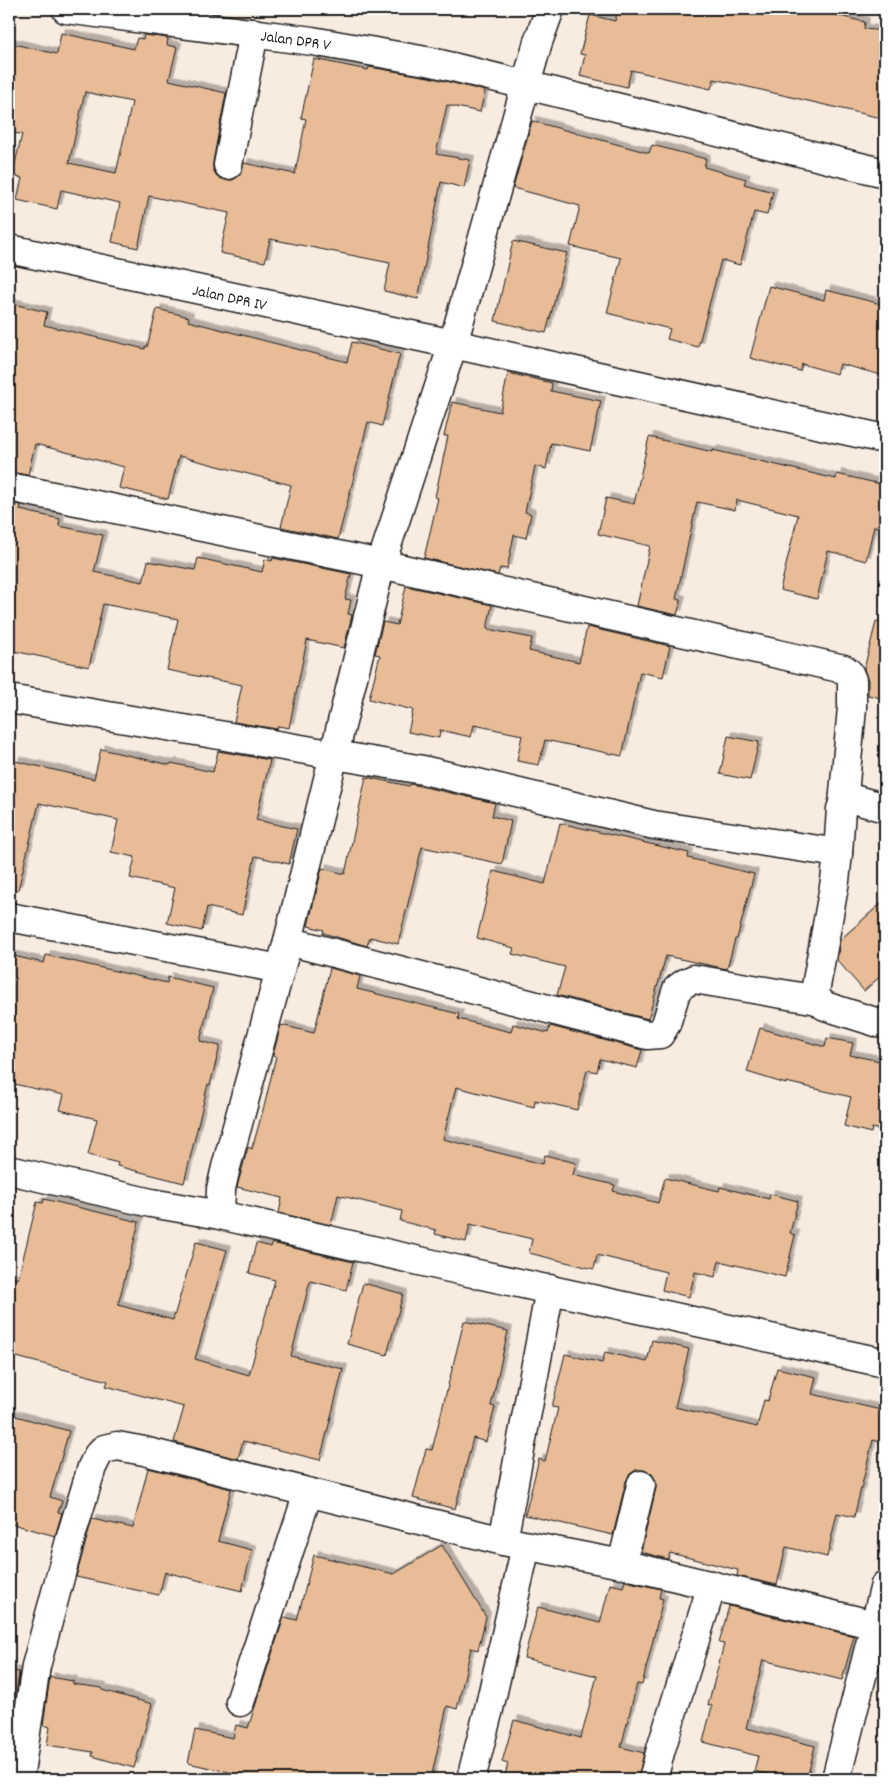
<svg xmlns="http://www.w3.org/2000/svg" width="894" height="1788" viewBox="0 0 894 1788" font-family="Dekko,sans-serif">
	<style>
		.building { fill: #e7bc97; stroke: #1c1c1c; fill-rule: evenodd; filter: url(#shadow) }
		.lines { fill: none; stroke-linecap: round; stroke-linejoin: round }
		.minor-casing { stroke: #1c1c1c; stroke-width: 31 }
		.minor { stroke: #fff; stroke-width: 28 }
		.labels { text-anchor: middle; stroke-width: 4; stroke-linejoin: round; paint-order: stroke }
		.street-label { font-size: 16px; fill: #1c1c1c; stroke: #fff }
	</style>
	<defs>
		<filter id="shadow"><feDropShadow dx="4.5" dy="-4.5" stdDeviation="0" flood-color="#0004"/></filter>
	</defs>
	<rect width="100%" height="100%" fill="#f8ebe0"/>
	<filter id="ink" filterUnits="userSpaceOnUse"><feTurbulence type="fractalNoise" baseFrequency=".02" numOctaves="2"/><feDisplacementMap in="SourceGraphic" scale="10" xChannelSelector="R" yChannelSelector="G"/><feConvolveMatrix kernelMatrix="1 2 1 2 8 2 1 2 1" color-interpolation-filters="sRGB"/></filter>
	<g filter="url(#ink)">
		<g class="building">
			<path d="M618,9H810L865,22L864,29L885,31V119L714,79L711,89L631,70L627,87L580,76L585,55L580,54L590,15L615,21Z"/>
			<path d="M61,33L134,49L137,38L143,39L144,35L168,38L167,45L177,47L169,80L226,93L213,162V170L217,176L225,180H233L239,176L244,163L295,174L306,119L301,118L314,59L368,70L369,67L429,77L485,91L480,112L447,105L436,154L470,160L464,188L441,182L418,299L384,291L390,263L270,239L265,262L220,253L229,213L149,196L138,248L112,242L120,203L61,190L57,209L17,200L22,178L12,176L22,134L9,133V43L57,54ZM85,92L132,102L116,173L69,163Z"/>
			<path d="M532,121L649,153L652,145L706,159L704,167L746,179L744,184L773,192L767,215L754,212L740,265L721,260L698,347L667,339L670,329L607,313L621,258L570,246L580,206L513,188Z"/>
			<path d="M513,241L567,253L546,333L495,321Z"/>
			<path d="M769,286L824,300L826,290L885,305V376L840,364L837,374L802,364L800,371L750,358Z"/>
			<path d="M9,303L47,312L44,325L145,349V346L147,347L157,309L189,317L188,321L347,362L352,342L400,354L382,426L368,422L338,539L281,527L291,485L179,456L168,499L119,488L124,467L35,444L28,475L9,472Z"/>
			<path d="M508,373L552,383L551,391L601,401L590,451L551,443L546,469L535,466L525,512L531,514L526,538L514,535L507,569L500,568L498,575L424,558L438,498L435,497L448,436H444L452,402L500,412Z"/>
			<path d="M649,437L713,452V450L756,460L836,479L837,474L885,485V528L874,526L866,561L828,551L817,599L780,590L798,515L737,500L735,510L697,502L676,599L681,600L677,615L637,606L650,546L598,534L606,498L634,504Z"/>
			<path d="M9,503L21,505L20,510L60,519L59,526L103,535L94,572L143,582L148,561L195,570L198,558L262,572L265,559L272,561L273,558L351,574L345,599L351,600L348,614L352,615L344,648L307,640L289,728L278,726L277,729L234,722L242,685L167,670L178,619L103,604L89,667L9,650Z"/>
			<path d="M406,586L492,605L487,629L532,638L529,651L579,662L587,627L670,646L663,677L640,672L622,756L545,740L539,765L517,761L522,735L474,725L471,737L440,730L439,738L408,732L413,710L369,699L380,655L375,654L383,622L397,625Z"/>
			<path d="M876,622L885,623V699L868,695V680L864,669Z"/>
			<path d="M728,736L759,742L750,780L720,774Z"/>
			<path d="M101,749L170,765L171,763L213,772L218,751L270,760L256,820L297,829L289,864L255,856L242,915L207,907L202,931L167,923L175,888L130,878L135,857L111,852L118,820L39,803L18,890L9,889V787L15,761L94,779Z"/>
			<path d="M366,777L409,786L411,784L495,803L492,816L511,821L502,864L422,847L398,944L370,937L367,946L323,933L324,930L308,926L322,868L345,874Z"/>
			<path d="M560,823L689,853L688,858L754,874L737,939H735L727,969L666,956L648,1019L557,995L565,967L512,954L514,948L477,938L493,871L545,884Z"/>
			<path d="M885,900V972L864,991L837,960L840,940Z"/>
			<path d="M9,955L44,963L46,955L167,983L168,977L213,988L200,1041L220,1046L210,1085L208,1084L184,1183L117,1166L118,1163L88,1155L97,1119L60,1110L64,1095L9,1083Z"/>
			<path d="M330,968L360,976L357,989L459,1014L458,1019L511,1032L513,1024L548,1033L550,1026L642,1050L637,1068L600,1059L597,1072L587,1070L577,1110L535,1100L534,1107L456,1087L443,1139L543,1164L545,1155L576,1163L573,1175L615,1185L613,1191L658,1203L665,1178L719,1191L720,1187L769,1199L770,1194L798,1201L790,1233L795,1235L785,1277L719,1261L715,1277L695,1272L689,1297L662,1290L666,1272L597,1255L594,1269L529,1253L532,1239L470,1224L466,1242L435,1234L436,1230L400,1221L402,1211L338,1195L331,1225L279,1213L282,1198L237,1187L248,1147L252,1149L265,1103L276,1056L273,1055L281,1025L314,1033Z"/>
			<path d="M760,1028L825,1047L827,1038L853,1043L850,1055L885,1062V1131L872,1128L871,1133L844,1126L851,1097L786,1082V1084L747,1072Z"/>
			<path d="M44,1199L139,1222L118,1305L173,1320L196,1242L227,1250L195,1359L249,1375L275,1280L249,1273L256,1243L271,1247L272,1243L353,1262L346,1290L310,1281L291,1356L343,1369L320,1460L243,1441L238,1459L174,1442L184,1407L106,1386L108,1381L9,1355V1293L13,1277L18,1279L37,1202L43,1203Z"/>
			<path d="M363,1283L403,1294L387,1355L347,1344Z"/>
			<path d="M464,1321L508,1331L491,1406L495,1407L486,1442L473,1438L455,1509L413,1498L426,1449L432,1450Z"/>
			<path d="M652,1340L689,1349L675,1407L757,1427L764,1400L768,1401L777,1368L816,1377L812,1394L885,1411V1443L873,1440L854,1517L837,1513L827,1557L786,1547L777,1585L737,1576L738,1570L670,1553L668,1559L641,1552L656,1488V1481L652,1474L644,1470H636L630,1474L626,1481L613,1535L525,1515L539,1459L545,1461L558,1408L552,1407L565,1354L602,1363L605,1352L647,1362Z"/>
			<path d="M9,1414L69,1431L50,1497L62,1501L58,1512L62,1513L55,1536L9,1523Z"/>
			<path d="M148,1468L231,1489L218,1541L252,1550L242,1591L165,1572L159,1595L76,1577L92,1519L133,1528Z"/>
			<path d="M442,1545L486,1617L478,1650L471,1648L457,1709L447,1706L431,1779H334L314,1774L313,1779H260L188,1763L195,1730L233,1738L236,1725L248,1728L284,1617L297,1620L314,1555L394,1574Z"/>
			<path d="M625,1581L661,1589L659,1598L663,1599L642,1685L637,1684L621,1747L644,1753L638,1779H504L508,1764L502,1762L514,1720L581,1738L597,1676L524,1658L538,1607L600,1623L610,1584L623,1587Z"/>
			<path d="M729,1606L854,1636L842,1680L763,1660L746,1728L815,1746L807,1779H789L754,1771L758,1756L703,1742L712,1706L708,1705L724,1644L719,1643Z"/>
			<path d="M9,1671L19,1672L13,1716L9,1715Z"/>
			<path d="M50,1677L73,1681V1684L102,1688V1690L152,1704L134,1768L92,1756L93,1752L47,1745L50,1727L43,1725Z"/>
		</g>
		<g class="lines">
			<defs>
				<g id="minor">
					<path id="s1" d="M66,9L312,41L432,62L885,173"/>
					<path d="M228,165L254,33"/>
					<path id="s2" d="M9,249L453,344L885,439"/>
					<path d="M9,487L381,564L844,669L849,673L852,680V708L843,804"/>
					<path d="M9,699L423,770L654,825L838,853L841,809L843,804L853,799L885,808"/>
					<path d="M838,853L835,881L815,992L818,1000L825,1006L885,1025"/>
					<path d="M9,917L280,969"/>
					<path d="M288,941L647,1035L660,1034L666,1024L677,989L685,983L694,979L818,1000"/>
					<path d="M9,1170L151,1203L220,1215L450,1268L885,1363"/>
					<path d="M220,1215L221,1189L226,1167L288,941L381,564L453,344L538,42L550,9"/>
					<path d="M503,1541L550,1289"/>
					<path d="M622,1564L641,1485"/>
					<path d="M240,1702L308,1493"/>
					<path d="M19,1779L36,1666L72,1533L92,1467L98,1455L104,1449L117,1446L144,1451L503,1541L622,1564L875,1625"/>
					<path d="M471,1779L489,1709L526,1546"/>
					<path d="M653,1779L661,1749L712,1585"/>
					<path d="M836,1779L885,1585"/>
				</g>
			</defs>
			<use href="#minor" class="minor-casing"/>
			<use href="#minor" class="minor"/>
		</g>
	</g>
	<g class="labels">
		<g class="street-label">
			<text dy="6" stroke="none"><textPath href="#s1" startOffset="232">Jalan DPR V</textPath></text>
			<text dy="6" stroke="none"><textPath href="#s2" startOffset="226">Jalan DPR IV</textPath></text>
		</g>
	</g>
	<rect width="894" height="1788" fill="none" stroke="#fff" stroke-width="30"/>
	<rect x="15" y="15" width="864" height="1758" fill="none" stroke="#1c1c1c" stroke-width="2" filter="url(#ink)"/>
</svg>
